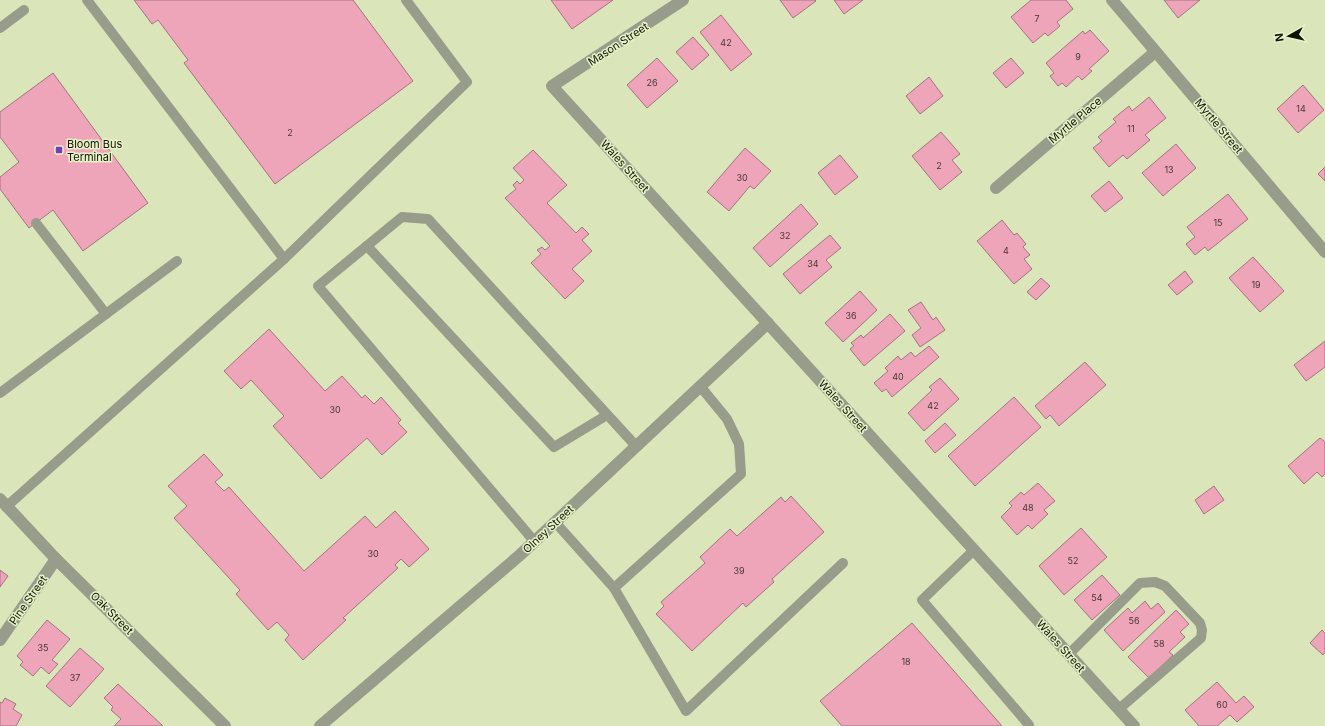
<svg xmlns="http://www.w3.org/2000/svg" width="1325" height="726" viewBox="0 0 1325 726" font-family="Inter,sans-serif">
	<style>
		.building { fill: #eea5ba; stroke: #a27481 }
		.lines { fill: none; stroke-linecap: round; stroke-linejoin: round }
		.service { stroke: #979d8a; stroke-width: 10 }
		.minor { stroke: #979d8a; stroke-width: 12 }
		.tertiary { stroke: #979d8a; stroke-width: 12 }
		.poi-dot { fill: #743fb6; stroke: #e7f3c6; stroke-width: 1.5 }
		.labels { text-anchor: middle; stroke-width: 3; stroke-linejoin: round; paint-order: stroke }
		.number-label { font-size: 9px; fill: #473732 }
		.street-label { font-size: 11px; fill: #0f1204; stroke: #e7f3c6 }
		.poi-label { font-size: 11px; fill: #0f1204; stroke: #e7f3c6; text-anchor: start }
	</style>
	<rect width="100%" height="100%" fill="#dae6b9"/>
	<g class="building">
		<path d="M134,0H353L413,81L275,184L184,63L188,60L158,20L152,24Z"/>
		<path d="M551,0H613L572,29Z"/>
		<path d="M780,0H815L816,1L793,18Z"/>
		<path d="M834,0H863L844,14Z"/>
		<path d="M1031,0H1066L1073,9L1057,22L1060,26L1048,36L1045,33L1033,43L1011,17Z"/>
		<path d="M1164,0H1200L1178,18Z"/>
		<path d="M721,15L752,54L731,71L700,32Z"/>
		<path d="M1090,30L1109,51L1089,69L1092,71L1082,80L1078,76L1066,87L1062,83L1058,86L1050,76L1054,73L1046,63L1083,31L1085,34Z"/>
		<path d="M693,37L709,55L692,70L676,52Z"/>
		<path d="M657,58L678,81L647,108L627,85Z"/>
		<path d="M1011,58L1024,73L1006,88L993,73Z"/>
		<path d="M53,73L148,203L83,251L53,210L29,228L0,189V177L19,162L0,137V112Z"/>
		<path d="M929,77L943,96L920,114L906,96Z"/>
		<path d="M1303,85L1324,110L1298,133L1277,109Z"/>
		<path d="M1149,97L1166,118L1145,135L1150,140L1127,159L1123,155L1109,167L1093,148L1102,141L1098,137L1116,122L1113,119L1129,106L1132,111Z"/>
		<path d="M941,132L960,154L952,160L962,172L940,190L912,156Z"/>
		<path d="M1176,144L1196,168L1163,196L1142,173Z"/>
		<path d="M745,148L771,171L754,189L750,186L729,211L707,192Z"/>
		<path d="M533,150L567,185L547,203L576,233L582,227L589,234L582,240L592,251L572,269L584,281L565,299L531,263L541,254L537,250L542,247L545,250L550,246L505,198L516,189L513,185L517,181L520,184L524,180L513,168Z"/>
		<path d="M840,155L858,177L835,195L818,173Z"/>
		<path d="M1325,167V181L1318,174Z"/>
		<path d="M1109,181L1123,198L1105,212L1091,196Z"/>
		<path d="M1228,194L1248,219L1208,251L1205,247L1195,255L1186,244L1195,237L1187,227Z"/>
		<path d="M801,204L818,224L770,267L753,248Z"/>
		<path d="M1002,220L1014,235L1017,233L1026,244L1023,247L1030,255L1024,259L1032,269L1014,284L977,241Z"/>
		<path d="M830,235L841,248L826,260L832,267L800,294L783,274Z"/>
		<path d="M1253,257L1284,291L1260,312L1229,278Z"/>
		<path d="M1185,271L1193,282L1177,295L1168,285Z"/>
		<path d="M1041,278L1050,286L1036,300L1027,292Z"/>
		<path d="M860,291L877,310L843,342L825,323Z"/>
		<path d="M921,302L933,320L936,317L945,330L920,347L912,335L921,328L908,310Z"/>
		<path d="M890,314L905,331L864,366L850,349L854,346L851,343L861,335L863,338Z"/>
		<path d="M269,329L325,391L342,376L362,398L365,395L374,404L381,397L401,420L398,423L407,432L382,455L367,438L321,479L273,426L284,416L251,380L241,389L224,371Z"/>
		<path d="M1325,341V367L1306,381L1294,365Z"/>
		<path d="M929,346L939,357L892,397L886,389L882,392L874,383L888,371L885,368L898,356L901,360L911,352L915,357Z"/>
		<path d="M1085,362L1106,385L1059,426L1050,415L1046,419L1035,406Z"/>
		<path d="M940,378L959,399L924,431L908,413L932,390L929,387Z"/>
		<path d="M1014,397L1041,427L975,486L948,456Z"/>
		<path d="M945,423L956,435L935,453L925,441Z"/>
		<path d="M1320,438L1325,442V474L1322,477L1317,472L1304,484L1288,466Z"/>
		<path d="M204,454L223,475L215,482L224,491L229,487L304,571L365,516L376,528L395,511L429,549L409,567L401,559L395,565L398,568L343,618L346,620L303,660L285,640L289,635L277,622L268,630L236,594L240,590L174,518L187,506L168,486Z"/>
		<path d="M1038,483L1055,501L1044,510L1048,514L1032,529L1028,525L1017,535L1001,517L1012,506L1009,503L1021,492L1024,495Z"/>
		<path d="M1214,486L1224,500L1204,514L1195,500Z"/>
		<path d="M791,496L824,532L772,579L774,582L746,607L743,603L692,651L656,614L664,606L661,602L705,563L700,557L730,529L737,536L781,497L785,502Z"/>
		<path d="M1081,528L1107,557L1064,595L1039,566Z"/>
		<path d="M0,570L8,576L0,587Z"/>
		<path d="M1102,575L1120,595L1092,620L1074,600Z"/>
		<path d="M1145,601L1151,609L1158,603L1165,612L1123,651L1104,630L1128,608L1132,613Z"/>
		<path d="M1176,610L1189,624L1180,632L1185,637L1169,652L1173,655L1149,678L1128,657Z"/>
		<path d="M47,620L70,639L52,660L58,664L49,674L41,667L33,676L20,665L23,662L17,656Z"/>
		<path d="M912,623L1002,726H842L820,701Z"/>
		<path d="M1322,630L1325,633V652L1323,655L1310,643Z"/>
		<path d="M80,648L104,669L70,707L46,686Z"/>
		<path d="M1217,682L1236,703L1244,696L1254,707L1237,722L1230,715L1217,726H1199L1185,710Z"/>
		<path d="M118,684L163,726H114L121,719L111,710L113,707L104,698Z"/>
		<path d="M5,698L16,704L13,709L22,715L16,726H0V702L2,703Z"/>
	</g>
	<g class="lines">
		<g class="service">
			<path d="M87,0L284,259"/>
			<path d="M0,28L24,10"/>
			<path d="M36,223L106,314"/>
			<path d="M367,246L554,447L607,415"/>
			<path d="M0,393L177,261"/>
			<path d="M6,507L284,259L467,82L406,0"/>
			<path d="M555,522L614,588L686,711L843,563"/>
			<path d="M534,541L318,286L402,217L428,219L636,446"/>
			<path d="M974,550L922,600L1029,725"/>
			<path d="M614,588L741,474L739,444L727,419L700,386"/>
			<path d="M1069,654L1140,583L1155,582L1165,586L1200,623L1202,630L1201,638L1119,709"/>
		</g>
		<g class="minor">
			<path d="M683,0L552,86L1134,726"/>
			<path d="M1112,0L1325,252"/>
			<path d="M996,188L1155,52"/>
			<path d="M0,640L56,559"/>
			<path d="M320,726L520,555L768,323"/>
		</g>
		<path class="tertiary" d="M0,499L56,559L225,726"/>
	</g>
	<rect class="poi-dot" x="55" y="146" width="8" height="8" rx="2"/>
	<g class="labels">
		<g class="number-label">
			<text x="1037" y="22">7</text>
			<text x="726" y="46">42</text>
			<text x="1078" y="60">9</text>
			<text x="652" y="86">26</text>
			<text x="1301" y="112">14</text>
			<text x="1131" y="132">11</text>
			<text x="290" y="136">2</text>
			<text x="939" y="169">2</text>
			<text x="1169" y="173">13</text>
			<text x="742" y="181">30</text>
			<text x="1218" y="226">15</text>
			<text x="785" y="239">32</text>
			<text x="1006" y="254">4</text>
			<text x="813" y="267">34</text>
			<text x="1256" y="288">19</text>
			<text x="851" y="319">36</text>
			<text x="898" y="380">40</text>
			<text x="933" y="409">42</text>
			<text x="335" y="413">30</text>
			<text x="1028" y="511">48</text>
			<text x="373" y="557">30</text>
			<text x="1073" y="564">52</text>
			<text x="739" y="574">39</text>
			<text x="1097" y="601">54</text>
			<text x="1134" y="624">56</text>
			<text x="1159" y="647">58</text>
			<text x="43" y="651">35</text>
			<text x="906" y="665">18</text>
			<text x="75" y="681">37</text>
			<text x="1222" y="708">60</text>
		</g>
		<g class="street-label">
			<text transform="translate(618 44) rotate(-33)" y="4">Mason Street</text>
			<text transform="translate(1075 120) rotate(-40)" y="4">Myrtle Place</text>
			<text transform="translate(1219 126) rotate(50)" y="4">Myrtle Street</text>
			<text transform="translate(625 166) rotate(48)" y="4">Wales Street</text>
			<text transform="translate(843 406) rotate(48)" y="4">Wales Street</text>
			<text transform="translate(548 529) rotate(-43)" y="4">Olney Street</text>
			<text transform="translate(28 600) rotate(-55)" y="4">Pine Street</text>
			<text transform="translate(112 613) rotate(45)" y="4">Oak Street</text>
			<text transform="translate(1061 646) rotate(48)" y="4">Wales Street</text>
		</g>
		<g class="poi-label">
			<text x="67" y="148">Bloom Bus<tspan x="67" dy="13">Terminal</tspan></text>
		</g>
	</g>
	<g transform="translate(1289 36) rotate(262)" stroke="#e7f3c6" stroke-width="3" paint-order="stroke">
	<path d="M0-3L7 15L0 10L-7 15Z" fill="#0f1204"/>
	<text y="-6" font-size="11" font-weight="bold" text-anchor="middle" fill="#0f1204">N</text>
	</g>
</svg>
